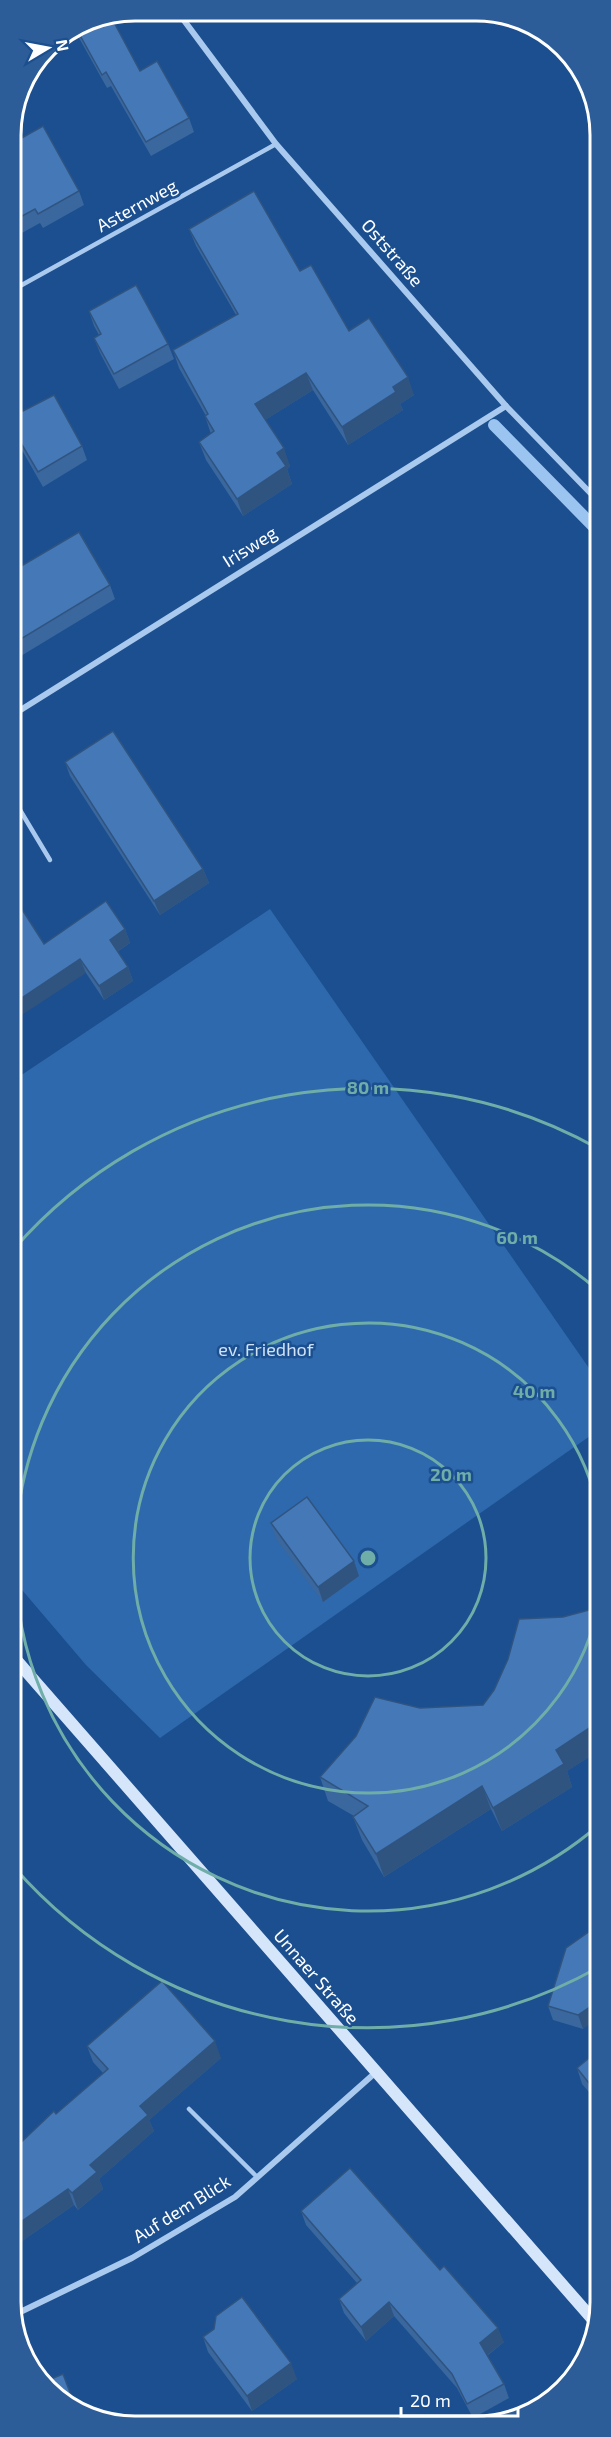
<svg xmlns="http://www.w3.org/2000/svg" width="611" height="2437" viewBox="0 0 611 2437" font-family="'Exo 2',sans-serif">
	<style>
		.green { fill: #2e69ad }
		.lines { fill: none; stroke-linecap: round; stroke-linejoin: round }
		.stream { stroke: #9cc4f0; stroke-width: 12 }
		.service { stroke: #a9c9ee; stroke-width: 4.5 }
		.minor { stroke: #a9c9ee; stroke-width: 6 }
		.secondary { stroke: #d6e6fa; stroke-width: 12 }
		.wall { fill: #3a679d }
		.shaded-wall { fill: #305480 }
		.building { fill: #4478b7; stroke: #305480; stroke-width: 1.5 }
		.ring { fill: none; stroke: #6fada8; stroke-width: 3 }
		.labels { text-anchor: middle; stroke-width: 5; stroke-linejoin: round; paint-order: stroke }
		.street-label { font-size: 18px; fill: #fff; stroke: #1b4f8f }
		.park-label { font-size: 18px; fill: #cfe3fa; stroke: #1b4f8f }
		.rim { fill: none; stroke: #fff; stroke-width: 3 }
		.centre { fill: #6fada8; stroke: #1b4f8f; stroke-width: 3 }
		.ring-label { font-size: 18px; text-anchor: middle; font-weight: bold; fill: #6fada8; stroke: #1b4f8f; stroke-width: 5; stroke-linejoin: round; paint-order: stroke }
	</style>
	<rect width="100%" height="100%" fill="#1b4f8f"/>
	<path class="green" d="M270,909L600,1384V1429L160,1738L86,1665L11,1577V1082Z"/>
	<g class="lines">
		<path class="stream" d="M494,425L600,533"/>
		<g class="service">
			<path d="M11,291L276,144"/>
			<path d="M11,795L50,860"/>
			<path d="M189,2109L257,2177"/>
		</g>
		<g class="minor">
			<path d="M177,11L276,144L506,406L600,503"/>
			<path d="M11,716L506,406"/>
			<path d="M12,2316L132,2258L235,2197L375,2073"/>
		</g>
		<path class="secondary" d="M11,1654L595,2322"/>
	</g>
	<g class="wall">
		<path d="M88,20L189,118L194,132L151,156L111,86L107,88L74,29Z"/>
		<path d="M11,147L79,191L84,205L43,228L40,223L11,239V159L15,157Z"/>
		<path d="M189,229L300,271L349,331L414,395L400,404L403,410L348,445L313,390L265,420L290,466L287,469L292,484L243,516L206,460L199,442L211,434L205,416H206L179,368L173,350L236,315L196,246Z"/>
		<path d="M89,311L168,344L174,359L119,389L100,353L94,338L99,335L94,326Z"/>
		<path d="M11,390L23,411L82,446L87,460L43,487L15,438L11,441Z"/>
		<path d="M11,572L110,585L115,599L11,662L13,666L11,667Z"/>
		<path d="M65,762L203,869L209,883L160,915L70,776Z"/>
		<path d="M125,929L130,943L117,952L128,967L133,981L104,1000L86,973L44,944Z"/>
		<path d="M271,1523L354,1561L359,1576L323,1602L276,1539Z"/>
		<path d="M600,1607V1750L567,1771L572,1787L502,1831L491,1809L384,1877L362,1840L353,1817L354,1816L328,1801L320,1777L420,1708L483,1705L563,1617Z"/>
		<path d="M600,1924L583,2029L553,2020L548,2006Z"/>
		<path d="M87,2046L221,2058L149,2120L154,2131L99,2179L103,2189L78,2210L74,2205L12,2248L56,2114L103,2073L93,2062Z"/>
		<path d="M600,2049V2105L582,2084L577,2068Z"/>
		<path d="M301,2211L504,2342L487,2356L504,2384L509,2398L473,2418L457,2388L394,2316L366,2341L344,2313L339,2299L357,2283L306,2225Z"/>
		<path d="M214,2329L297,2379L252,2411L208,2352L203,2337Z"/>
	</g>
	<g class="shaded-wall">
		<path d="M306,373L313,390L262,422L255,404Z"/>
		<path d="M408,377L414,395L400,404L403,410L348,445L342,427L393,387Z"/>
		<path d="M284,448L290,466L287,469L292,484L243,516L237,499L277,453Z"/>
		<path d="M203,869L209,883L160,915L154,901Z"/>
		<path d="M125,929L130,943L115,953L110,940Z"/>
		<path d="M80,959L86,973L11,1022V1005Z"/>
		<path d="M128,967L133,981L104,1000L99,986Z"/>
		<path d="M354,1561L359,1576L323,1602L318,1587Z"/>
		<path d="M600,1721V1750L567,1771L572,1787L502,1831L493,1808L556,1750Z"/>
		<path d="M482,1786L491,1809L384,1877L376,1854Z"/>
		<path d="M600,2000V2017L583,2029L578,2015Z"/>
		<path d="M215,2041L221,2058L149,2120L154,2131L99,2179L103,2189L78,2210L72,2193L90,2165L140,2106Z"/>
		<path d="M68,2189L74,2205L12,2248V2228Z"/>
		<path d="M389,2302L394,2316L366,2341L361,2327Z"/>
		<path d="M498,2328L504,2342L485,2357L480,2343Z"/>
		<path d="M291,2363L297,2379L252,2411L247,2396Z"/>
	</g>
	<g class="building">
		<path d="M110,15L140,71L157,61L189,118L146,142L106,72L102,75L76,28L88,20Z"/>
		<path d="M43,126L79,191L38,214L35,209L11,222V159L17,156L11,146V144Z"/>
		<path d="M254,191L300,271L311,265L349,331L369,318L408,377L393,387L396,392L342,427L306,373L255,404L284,448L277,453L286,466L237,499L199,442L214,431L205,416L208,414L173,350L238,314L189,229Z"/>
		<path d="M136,285L168,344L114,374L94,338L101,334L89,311Z"/>
		<path d="M11,390L23,411L54,395L82,446L38,472L11,426Z"/>
		<path d="M79,532L110,585L11,645V572Z"/>
		<path d="M113,731L203,869L154,901L65,762Z"/>
		<path d="M11,892L44,944L106,901L125,929L110,940L128,967L99,986L80,959L11,1005Z"/>
		<path d="M307,1497L354,1561L318,1587L271,1523Z"/>
		<path d="M600,1607V1721L556,1750L564,1764L493,1808L482,1786L376,1854L353,1817L368,1806L320,1777L356,1736L375,1697L420,1708L483,1705L494,1690L508,1659L519,1619L563,1617Z"/>
		<path d="M600,1924V2000L578,2015L548,2006L566,1948Z"/>
		<path d="M162,1981L215,2041L140,2106L148,2115L90,2165L97,2172L72,2193L68,2189L12,2228V2151L54,2111L56,2114L108,2069L87,2046Z"/>
		<path d="M600,2049V2097L577,2068Z"/>
		<path d="M350,2168L440,2270L444,2266L498,2328L480,2343L504,2384L467,2404L452,2374L389,2302L361,2327L339,2299L361,2280L301,2211Z"/>
		<path d="M242,2297L291,2363L247,2396L203,2337L214,2329L216,2316Z"/>
		<path d="M63,2374L74,2403L42,2384L41,2383Z"/>
		<path d="M322,2419L324,2425H310Z"/>
	</g>
	<g class="ring">
		<circle cx="368" cy="1558" r="118"/>
		<path d="M600 1597A235 235 0 1 1 600 1519"/>
		<path d="M600 1824A353 353 0 1 1 600 1292"/>
		<path d="M599 1967A470 470 0 0 1 13 1866M13 1250A470 470 0 0 1 599 1149"/>
	</g>
	<g class="labels">
		<g class="street-label">
			<text transform="translate(137 206) rotate(-29)" y="6">Asternweg</text>
			<text transform="translate(392 253) rotate(49)" y="6">Oststraße</text>
			<text transform="translate(250 547) rotate(-32)" y="6">Irisweg</text>
			<text transform="translate(316 1977) rotate(49)" y="6">Unnaer Straße</text>
			<text transform="translate(182 2209) rotate(-32)" y="6">Auf dem Blick</text>
		</g>
		<g class="park-label">
			<text x="266" y="1356">ev. Friedhof</text>
		</g>
	</g>
	<path d="M0 0H611V2437H0ZM135 21H476A114 114 0 0 1 590 135V2302A114 114 0 0 1 476 2416H135A114 114 0 0 1 21 2302V135A114 114 0 0 1 135 21Z" fill="#2d5d98" fill-rule="evenodd"/>
	<path class="rim" d="M135 21H476A114 114 0 0 1 590 135V2302A114 114 0 0 1 476 2416H135A114 114 0 0 1 21 2302V135A114 114 0 0 1 135 21Z"/>
	<circle cx="368" cy="1558" r="9" class="centre"/>
	<g class="ring-label">
		<text x="368" y="1094">80 m</text>
		<text x="517" y="1244">60 m</text>
		<text x="534" y="1398">40 m</text>
		<text x="451" y="1481">20 m</text>
	</g>
	<g transform="translate(48 48) rotate(80)" stroke="#1b4f8f" stroke-width="4.5" paint-order="stroke">
	<path d="M0-4.5L10 22L0 15L-10 22Z" fill="#ffffff"/>
	<text y="-9" font-size="16" font-weight="bold" text-anchor="middle" fill="#ffffff">N</text>
	</g>
	<path d="M401 2407v9h117v-9" fill="none" stroke="#ffffff" stroke-width="3"/>
	<text x="410" y="2407" font-size="18" fill="#ffffff" stroke="#1b4f8f" stroke-width="4.5" paint-order="stroke">20 m</text>
</svg>
